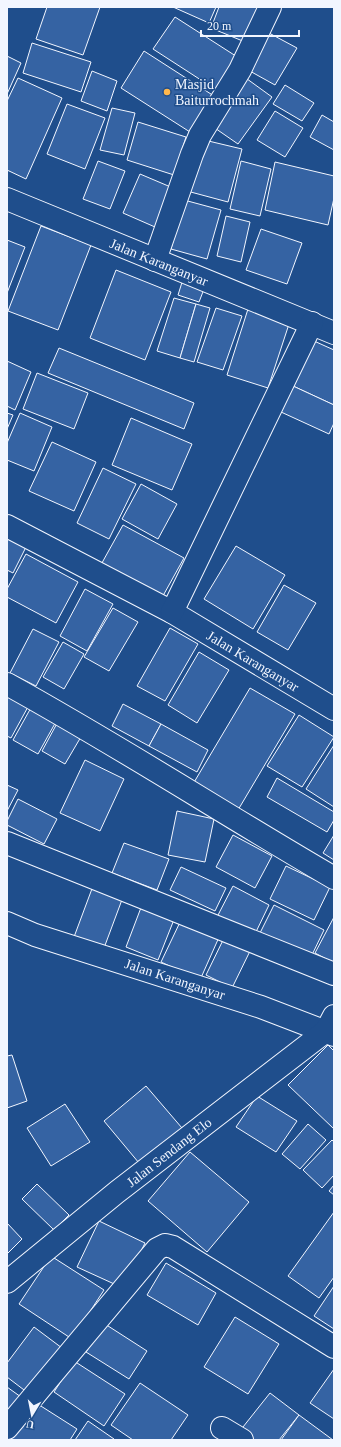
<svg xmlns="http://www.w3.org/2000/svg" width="341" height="1447" viewBox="0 0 341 1447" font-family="'Times New Roman',serif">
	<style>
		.building { fill: #3563a3; stroke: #f2f6ff }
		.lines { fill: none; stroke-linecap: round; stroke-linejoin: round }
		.minor-casing { stroke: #f2f6ff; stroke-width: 24 }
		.minor { stroke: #1f4e8c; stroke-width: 22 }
		.poi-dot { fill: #ffb74d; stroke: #1f4e8c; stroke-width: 1.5 }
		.labels { text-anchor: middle; stroke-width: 3; stroke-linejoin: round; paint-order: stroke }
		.poi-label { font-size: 14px; fill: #f2f6ff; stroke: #1f4e8c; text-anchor: start }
		.street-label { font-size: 14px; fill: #f2f6ff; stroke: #1f4e8c }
	</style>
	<rect width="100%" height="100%" fill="#1f4e8c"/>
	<g class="building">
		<path d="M47,7H100L83,55L36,39Z"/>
		<path d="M173,7H216L209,23Z"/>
		<path d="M219,7H264L250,44L211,28Z"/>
		<path d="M175,17L242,60L221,93L153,49Z"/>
		<path d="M269,33L297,48L275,85L248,70Z"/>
		<path d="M32,43L91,62L81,92L23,73Z"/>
		<path d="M144,51L214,96L190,132L121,88Z"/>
		<path d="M7,56L21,63L7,94Z"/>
		<path d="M92,71L117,81L107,111L81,101Z"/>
		<path d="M243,76L272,97L238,144L209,124Z"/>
		<path d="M18,78L62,98L26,179L7,170V101Z"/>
		<path d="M285,85L314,103L302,121L273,104Z"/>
		<path d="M67,104L105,118L85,169L47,154Z"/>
		<path d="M112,108L135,113L124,155L100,150Z"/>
		<path d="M275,111L303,128L285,157L257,140Z"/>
		<path d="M322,115L334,122V150L310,137Z"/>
		<path d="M138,122L186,137L174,175L127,160Z"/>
		<path d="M200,139L242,149L228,202L187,191Z"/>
		<path d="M98,161L125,171L110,209L83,199Z"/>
		<path d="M241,161L271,169L260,216L230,209Z"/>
		<path d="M275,162L334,176V198L328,225L265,210Z"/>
		<path d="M140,174L173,188L155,227L123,213Z"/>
		<path d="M184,200L221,210L207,259L171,249Z"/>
		<path d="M226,216L250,222L241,262L217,256Z"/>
		<path d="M41,226L91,245L58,330L8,311Z"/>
		<path d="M261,229L302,243L287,284L246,270Z"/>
		<path d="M7,240L25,247L7,293Z"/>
		<path d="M116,270L171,292L145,360L90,338Z"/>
		<path d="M184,276L206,284L199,302L178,295Z"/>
		<path d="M174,298L196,304L180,358L157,351Z"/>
		<path d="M196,304L210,308L194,362L180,358Z"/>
		<path d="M216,308L242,316L223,370L197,362Z"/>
		<path d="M248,309L290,321L268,388L227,375Z"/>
		<path d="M314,341L334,350V405L293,386Z"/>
		<path d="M59,348L194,403L184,429L48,373Z"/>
		<path d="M7,361L31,372L15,410L7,406Z"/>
		<path d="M37,373L88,393L74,429L23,409Z"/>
		<path d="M293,386L334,405V423L329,434L281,412Z"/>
		<path d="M7,413L13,415L7,429Z"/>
		<path d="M20,413L52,427L34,471L7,460V443Z"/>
		<path d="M131,418L192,444L172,490L112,465Z"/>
		<path d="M52,442L96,462L74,511L29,491Z"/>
		<path d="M103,468L136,484L109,539L77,523Z"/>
		<path d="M141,484L177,504L158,539L122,519Z"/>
		<path d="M123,525L184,558L159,603L98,570Z"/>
		<path d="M7,537L26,547L13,573L7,570Z"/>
		<path d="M236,546L285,575L253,629L204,599Z"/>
		<path d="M26,554L78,582L56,623L7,597V589Z"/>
		<path d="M284,585L316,603L288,650L257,632Z"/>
		<path d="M85,589L113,604L87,651L60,636Z"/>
		<path d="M113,608L138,622L109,671L84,657Z"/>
		<path d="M170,628L198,644L165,701L137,686Z"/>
		<path d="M33,629L59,642L36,686L10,673Z"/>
		<path d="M63,642L84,654L64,689L43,677Z"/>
		<path d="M199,652L229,670L197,723L168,705Z"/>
		<path d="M250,688L295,714L238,810L193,784Z"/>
		<path d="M7,693L29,705L11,738L7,736Z"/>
		<path d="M33,704L58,718L38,754L13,740Z"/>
		<path d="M123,704L161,724L149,746L112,726Z"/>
		<path d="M299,715L334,737L302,787L267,766Z"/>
		<path d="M61,716L85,730L65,764L42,751Z"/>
		<path d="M161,724L208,750L197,772L149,746Z"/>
		<path d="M334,745V807L306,789Z"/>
		<path d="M85,760L124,779L100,831L60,813Z"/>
		<path d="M277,778L334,812V820L327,832L267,797Z"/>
		<path d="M7,785L18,790L7,811Z"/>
		<path d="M18,799L57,819L44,844L7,825V821Z"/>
		<path d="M177,811L214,819L205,862L168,855Z"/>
		<path d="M233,835L272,856L255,888L216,867Z"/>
		<path d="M334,835V860L323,853Z"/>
		<path d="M124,843L169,859L157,890L112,873Z"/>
		<path d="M286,866L330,887L314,920L270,899Z"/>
		<path d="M181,867L226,888L215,911L170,890Z"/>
		<path d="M93,886L123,897L104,948L74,937Z"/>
		<path d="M233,886L269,905L254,936L217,917Z"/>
		<path d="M142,905L175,917L158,960L126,947Z"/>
		<path d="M274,905L324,930L310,959L260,933Z"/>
		<path d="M334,917V963L315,953Z"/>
		<path d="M182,918L220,935L200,980L161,962Z"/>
		<path d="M226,934L252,947L232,988L206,975Z"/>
		<path d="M328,1045L334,1051V1129L288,1085Z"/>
		<path d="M12,1055L27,1101L7,1108V1056Z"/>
		<path d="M146,1086L182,1128L139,1163L104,1121Z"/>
		<path d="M257,1096L297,1121L276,1152L236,1127Z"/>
		<path d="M65,1104L90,1142L51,1166L27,1128Z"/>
		<path d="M308,1124L326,1140L300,1169L282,1154Z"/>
		<path d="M332,1140L334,1142V1175L322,1188L303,1170Z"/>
		<path d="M190,1152L249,1202L207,1252L148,1201Z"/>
		<path d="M37,1184L69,1215L54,1230L22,1199Z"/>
		<path d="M334,1185V1195L329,1191Z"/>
		<path d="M334,1212V1277L319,1298L288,1276Z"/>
		<path d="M99,1221L145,1243L123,1288L77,1267Z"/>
		<path d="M7,1223L22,1239L7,1254Z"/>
		<path d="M51,1256L104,1290L72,1339L19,1304Z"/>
		<path d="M166,1263L216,1293L198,1325L147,1295Z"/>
		<path d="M334,1286V1329L314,1316Z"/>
		<path d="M235,1317L279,1344L248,1394L204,1367Z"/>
		<path d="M105,1324L147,1351L129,1379L86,1352Z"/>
		<path d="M34,1327L62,1348L28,1393L7,1377V1363Z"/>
		<path d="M74,1361L125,1394L104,1426L54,1392Z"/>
		<path d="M334,1369V1419L310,1403Z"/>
		<path d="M140,1383L188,1415L171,1440H133L111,1425Z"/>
		<path d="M7,1387L21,1397L7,1417Z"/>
		<path d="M270,1393L299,1415L279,1440H250L239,1432Z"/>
		<path d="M33,1401L77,1429L70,1440H8Z"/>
		<path d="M299,1415L333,1440H281Z"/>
		<path d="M88,1421L114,1439V1440H75Z"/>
	</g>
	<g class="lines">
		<defs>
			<g id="minor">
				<path d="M7,199L334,333"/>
				<path d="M155,260L192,154L200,135L240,70L270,7"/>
				<path d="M7,526L172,612L334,709"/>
				<path d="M172,612L312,323"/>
				<path d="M7,684C118,745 224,814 334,878"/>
				<path d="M7,843L334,974"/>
				<path d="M7,923L35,935L261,1007L334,1035"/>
				<path d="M7,1282L117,1192L326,1031L334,1016"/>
				<path d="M7,1428L157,1249L165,1245L173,1247L334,1347"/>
				<path d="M222,1428L242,1440"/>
			</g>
		</defs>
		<use href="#minor" class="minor-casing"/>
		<use href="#minor" class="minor"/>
	</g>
	<circle class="poi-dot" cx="167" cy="92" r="4"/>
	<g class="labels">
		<g class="poi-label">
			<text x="175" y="89">Masjid<tspan x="175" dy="16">Baiturrochmah</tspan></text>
		</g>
		<g class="street-label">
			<text transform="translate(159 262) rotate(22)" y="5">Jalan Karanganyar</text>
			<text transform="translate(253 661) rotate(31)" y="5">Jalan Karanganyar</text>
			<text transform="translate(175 979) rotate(18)" y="5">Jalan Karanganyar</text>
			<text transform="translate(169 1152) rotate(-38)" y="5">Jalan Sendang Elo</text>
		</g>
	</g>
	<rect width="341" height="1447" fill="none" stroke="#f2f6ff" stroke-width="16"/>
	<g transform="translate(32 1415) rotate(190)" stroke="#1f4e8c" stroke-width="3" paint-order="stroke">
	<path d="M0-3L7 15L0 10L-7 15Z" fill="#f2f6ff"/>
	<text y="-6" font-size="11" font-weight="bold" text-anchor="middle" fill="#f2f6ff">U</text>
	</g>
	<path d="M201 30v6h98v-6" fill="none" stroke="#f2f6ff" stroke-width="2"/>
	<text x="207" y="30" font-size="12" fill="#f2f6ff" stroke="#1f4e8c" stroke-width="3" paint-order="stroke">20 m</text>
</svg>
